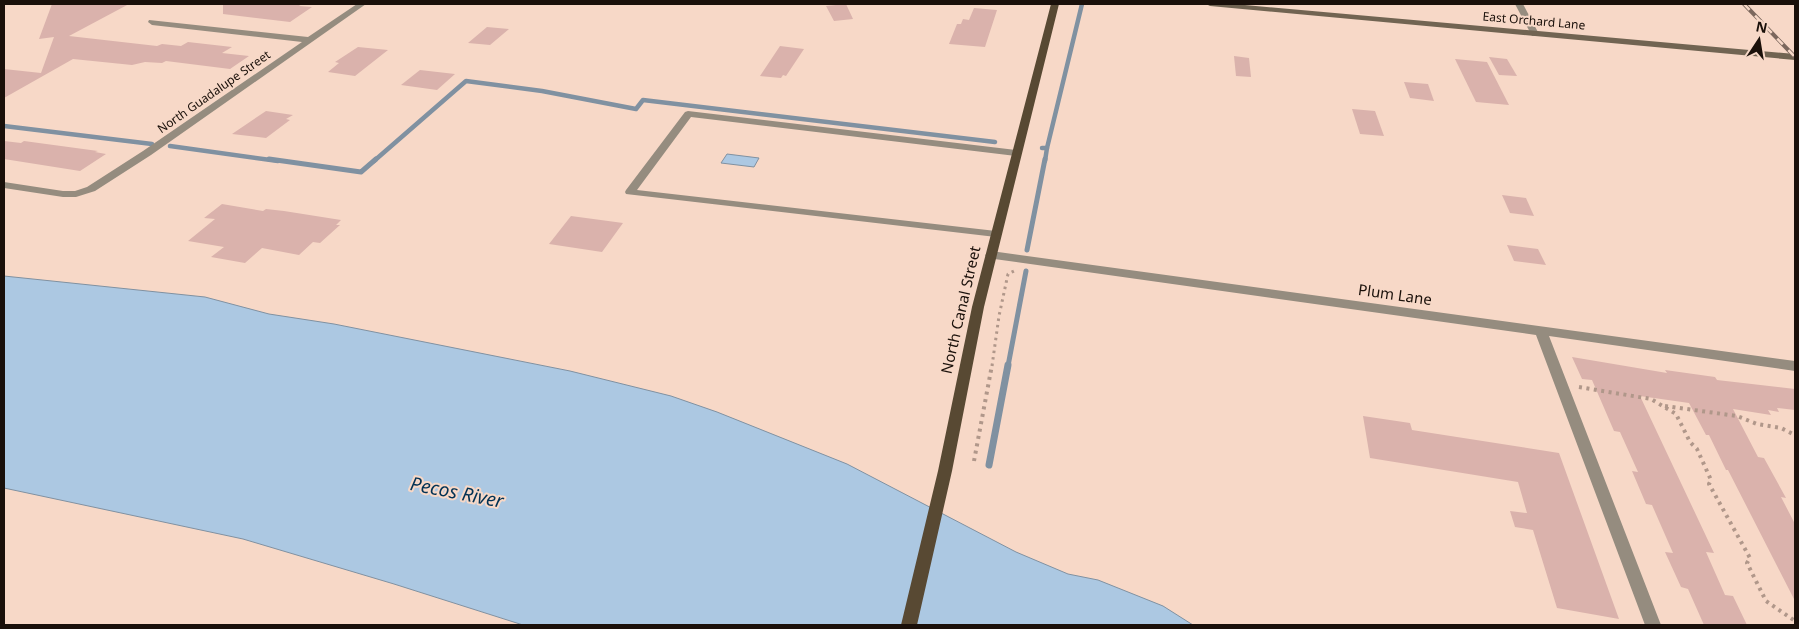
<svg xmlns="http://www.w3.org/2000/svg" width="1799" height="629" viewBox="0 0 1799 629" font-family="'Noto Sans',sans-serif">
	<style>
		.water { fill: #acc8e2; stroke: #8091a1 }
		.lines { fill: none; stroke-linecap: round; stroke-linejoin: round }
		.stream-far2 { stroke: #8091a1; stroke-width: 4.5 }
		.stream-far1 { stroke: #8091a1; stroke-width: 5 }
		.stream { stroke: #8091a1; stroke-width: 7 }
		.building { fill: #dab2ac }
		.path-far1 { stroke: #b0978a; stroke-width: 3; stroke-dasharray: 2.5 4; stroke-linecap: butt }
		.path { stroke: #b0978a; stroke-width: 4; stroke-dasharray: 3 4.5; stroke-linecap: butt }
		.street { fill: #958c7f; fill-rule: evenodd }
		.secondary { fill: #716452; fill-rule: evenodd }
		.primary { fill: #584933; fill-rule: evenodd }
		.rail-casing { stroke: #7b675d; stroke-width: 4 }
		.rail { stroke: #f7d8c7; stroke-width: 2.5; stroke-dasharray: 8; stroke-linecap: butt }
		.labels { text-anchor: middle; stroke-width: 4; stroke-linejoin: round; paint-order: stroke }
		.far-street-label { font-size: 12px; fill: #1a100a; stroke: #f7d8c7 }
		.street-label { font-size: 15px; fill: #1a100a; stroke: #f7d8c7 }
		.near-water-label { font-size: 19px; font-style: italic; fill: #023254; stroke: #f7d8c7 }
	</style>
	<rect width="100%" height="100%" fill="#f7d8c7"/>
	<g class="water">
		<path d="M727,154L759,158L754,167L721,163Z"/>
		<path d="M4,276L205,297L269,314L334,324L570,371L671,396L717,412L847,464L1016,552L1068,574L1098,580L1163,606L1193,625H523L394,584L243,539L4,488Z"/>
	</g>
	<g class="lines">
		<g class="stream-far2">
			<path d="M4,126L152,144"/>
			<path d="M170,146L278,161"/>
			<path d="M1042,148H1047L1045,161"/>
			<path d="M1047,148L1082,4"/>
			<path d="M374,161L466,81L542,91L636,109L643,100L995,142"/>
		</g>
		<g class="stream-far1">
			<path d="M269,159L361,172L376,159"/>
			<path d="M1027,250L1045,159"/>
			<path d="M1008,366L1026,271"/>
		</g>
		<path class="stream" d="M989,465L1008,365"/>
	</g>
	<g class="building">
		<path d="M52,4H129L69,36L157,46L162,44L181,46L188,42L232,47L222,53L249,56L230,69L166,61L162,63L145,62L132,65L73,59L4,98V69L41,73L54,37L39,39Z"/>
		<path d="M223,4H302L299,6L312,7L290,22L223,14Z"/>
		<path d="M846,4L853,19L834,21L826,6Z"/>
		<path d="M974,8L997,10L985,47L949,44L957,24H961L963,19L969,20Z"/>
		<path d="M487,27L509,29L490,45L468,43Z"/>
		<path d="M780,46L804,49L786,76L783,75L781,78L760,76Z"/>
		<path d="M358,47L388,50L355,76L328,72L339,63L335,62Z"/>
		<path d="M1234,56L1249,58L1251,77L1236,76Z"/>
		<path d="M1489,57L1507,59L1517,76L1499,75Z"/>
		<path d="M1455,59L1487,62L1509,105L1476,102Z"/>
		<path d="M420,70L455,74L437,90L401,85Z"/>
		<path d="M1404,82L1428,84L1434,101L1410,98Z"/>
		<path d="M1352,109L1375,111L1384,136L1360,134Z"/>
		<path d="M266,111L293,115L286,119L290,120L266,138L232,134Z"/>
		<path d="M4,141L21,143L24,141L98,151L95,152L106,154L80,171L4,159Z"/>
		<path d="M1502,195L1526,198L1534,216L1510,213Z"/>
		<path d="M222,204L263,211L266,209L284,211L341,220L336,225H340L320,243L313,242L299,255L262,248L245,263L211,257L224,247L188,241L215,219L204,218Z"/>
		<path d="M571,216L623,223L602,252L549,244Z"/>
		<path d="M1507,245L1538,249L1546,265L1514,261Z"/>
		<path d="M1572,357L1667,373L1665,370L1715,377L1717,380L1795,389V410L1777,408L1779,412L1768,410L1771,415L1733,409L1758,457L1764,458L1786,498L1781,497L1795,524V601L1728,470H1726L1709,435H1706L1689,403L1640,396L1714,553L1706,552L1725,595L1733,596L1747,625H1704L1688,589L1681,587L1665,552L1673,553L1652,505L1646,504L1632,471L1638,472L1620,432L1614,431L1592,380L1582,379Z"/>
		<path d="M1363,416L1410,423L1412,430L1559,453L1619,619L1557,608L1533,530L1515,527L1510,511L1527,513L1518,482L1370,458Z"/>
	</g>
	<g class="lines">
		<path class="path-far1" d="M992,366L999,316L1008,274L1014,271"/>
		<g class="path">
			<path d="M1579,387L1651,399L1676,414L1690,442L1697,449L1711,480L1709,484L1750,558L1747,563L1766,601L1795,621"/>
			<path d="M1665,406L1737,416L1757,424L1781,428L1795,435"/>
			<path d="M974,461L992,365"/>
		</g>
		<g class="street">
			<path d="M357,4H366L151,155L95,191L76,197H63L4,188V182L63,191H75L87,187L143,151L302,42L152,25L148,22L149,20L308,37Z"/>
			<path d="M1515,4H1523L1539,34L1538,36H1532Z"/>
			<path d="M688,111L1016,150L1021,153L1016,156L691,117L637,190L996,231L1002,234L996,237L626,194L625,192L626,190L685,112Z"/>
			<path d="M991,251L1795,361V371L1549,336L1661,625H1645L1536,335L987,258L985,255Z"/>
		</g>
		<path class="secondary" d="M1206,4H1234L1795,54V60L1210,6Z"/>
		<path class="primary" d="M1051,4H1059L984,307L952,471L917,625H901L938,471L972,307Z"/>
		<defs>
			<path id="rail" d="M1744,4L1795,57"/>
		</defs>
		<use href="#rail" class="rail-casing"/>
		<use href="#rail" class="rail"/>
	</g>
	<g class="labels">
		<g class="far-street-label">
			<text transform="translate(1534 21) rotate(5)" y="4">East Orchard Lane</text>
			<text transform="translate(214 92) rotate(-35)" y="4">North Guadalupe Street</text>
		</g>
		<g class="street-label">
			<text transform="translate(1395 295) rotate(8)" y="5">Plum Lane</text>
			<text transform="translate(961 310) rotate(-77)" y="5">North Canal Street</text>
		</g>
		<g class="near-water-label">
			<text transform="translate(457 492) rotate(11)" y="7">Pecos River</text>
		</g>
	</g>
	<rect width="1799" height="629" fill="none" stroke="#1a100a" stroke-width="10"/>
	<g transform="translate(1759 40) rotate(12)" stroke="#f7d8c7" stroke-width="4" paint-order="stroke">
	<path d="M0-4L9 19L0 12L-9 19Z" fill="#1a100a"/>
	<text y="-8" font-size="14" font-weight="bold" text-anchor="middle" fill="#1a100a">N</text>
	</g>
</svg>
